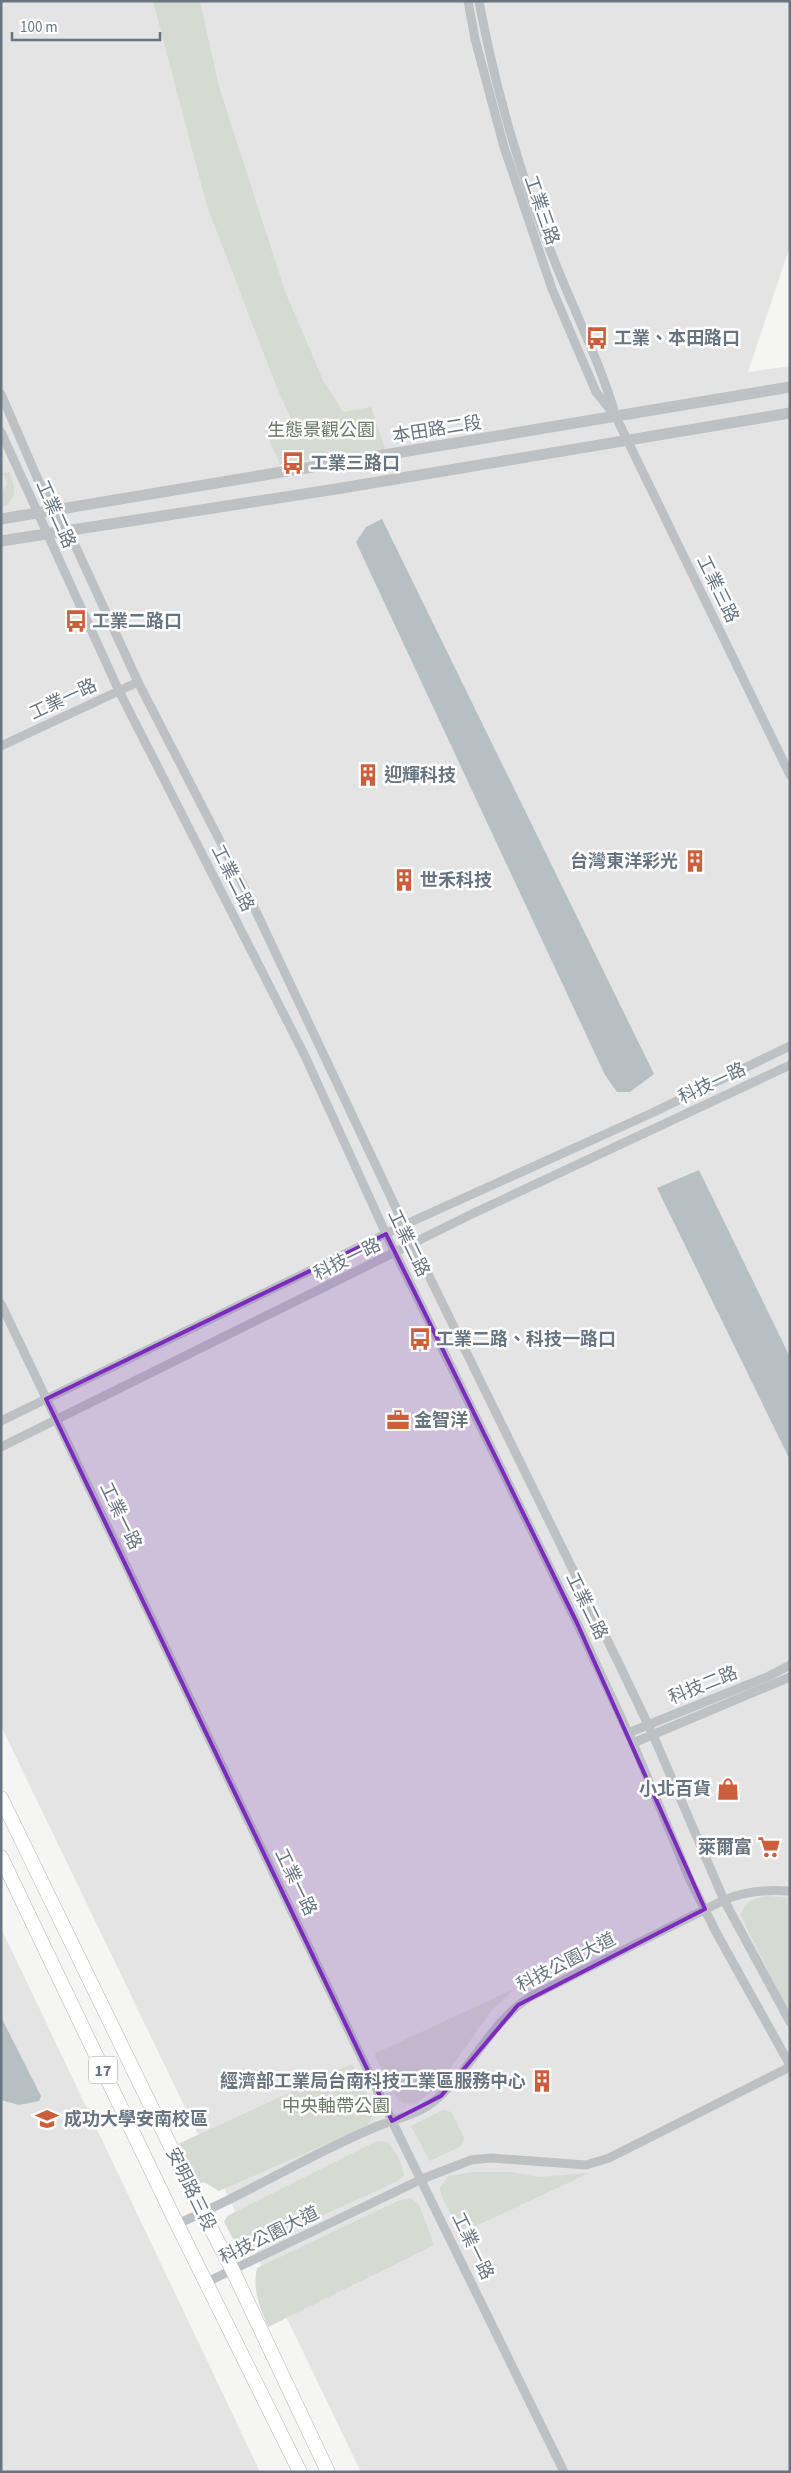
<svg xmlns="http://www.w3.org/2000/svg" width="791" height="2473" viewBox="0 0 791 2473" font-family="'Source Sans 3','Noto Sans TC',sans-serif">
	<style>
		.built { fill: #e3e4e3 }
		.green { fill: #d5dad2 }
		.water { fill: #b6c0c3 }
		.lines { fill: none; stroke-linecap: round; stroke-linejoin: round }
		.primary-casing { stroke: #b1b5b8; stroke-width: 15 }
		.minor { stroke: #bdc1c4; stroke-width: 9 }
		.tertiary { stroke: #bdc1c4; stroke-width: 11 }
		.primary { stroke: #fff; stroke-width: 14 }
		.marked { fill: #7b2cbf; fill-opacity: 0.2; stroke: #7b2cbf; stroke-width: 4; stroke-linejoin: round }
		.labels { text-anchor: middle; stroke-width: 5; stroke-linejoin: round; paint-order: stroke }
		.shield { fill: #fff; stroke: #959ea6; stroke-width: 1 }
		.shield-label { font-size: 16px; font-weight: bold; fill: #687580 }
		.street-label { font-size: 18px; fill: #687580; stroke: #fff }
		.poi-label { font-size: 18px; font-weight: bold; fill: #687580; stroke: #fff; text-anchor: start }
		.park-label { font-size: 18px; fill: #6a7866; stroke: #fff }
	</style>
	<rect width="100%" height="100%" fill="#f5f5f3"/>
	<g class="built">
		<path d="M1,1H790V246L748,372L790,366V2472H361L1,1726Z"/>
		<path d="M1,1928L183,2310L260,2472H1Z"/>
	</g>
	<g class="green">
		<path d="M153,1H200L219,87L286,294L323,380L343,412L371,407L385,449L280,464L265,430L293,423L277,388L207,206Z"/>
		<path d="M9,472C15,485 19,501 1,508V493L7,484L3,473Z"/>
		<path d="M768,1896L790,1898V2016L741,1916C745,1900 754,1899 768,1896Z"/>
		<path d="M516,1988L491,2011L438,2086L416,2104L404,2103L398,2100L374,2054Z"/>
		<path d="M352,2064L373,2106V2114L367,2126L219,2191L204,2182L198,2184L178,2144Z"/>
		<path d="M443,2110L451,2112L464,2138L461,2146L430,2161L411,2126Z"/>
		<path d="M377,2141L388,2142L399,2158L404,2175L398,2181L244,2251L237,2246L224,2222L227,2216Z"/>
		<path d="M472,2172H510L539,2177L589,2173L461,2233L441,2195L440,2188L448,2176Z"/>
		<path d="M411,2198L419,2205L434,2245L268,2327C260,2307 252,2290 257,2268L400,2200Z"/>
	</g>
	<g class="water">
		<path d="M382,519L654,1074L630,1092H617L605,1075L356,542L366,527Z"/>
		<path d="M699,1170L790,1357V1460L657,1188Z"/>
		<path d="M1,2017L41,2096L39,2101L19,2105L1,2100Z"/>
	</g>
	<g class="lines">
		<defs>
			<g id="primary">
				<path d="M1,1798L203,2213L233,2271L328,2472"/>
				<path d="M1,1857L173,2216L300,2472"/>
			</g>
		</defs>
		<use href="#primary" class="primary-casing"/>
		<g class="minor">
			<path d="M468,1L475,39L504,147L552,289L596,392L613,413"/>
			<path d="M479,1C494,83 520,175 551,252C572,307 600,361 616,417L790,775"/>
			<path d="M1,394L39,482L68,530L138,682L252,903L404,1225L621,1668L653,1735L724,1900L790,2022"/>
			<path d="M1,432L119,691L305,1056L386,1234L577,1623L633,1743L690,1880L717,1934L790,2065"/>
			<path d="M1,746L138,682"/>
			<path d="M1,1304L392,2121L564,2472"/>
			<path d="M1,1421L404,1225L652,1113L790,1046"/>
			<path d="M1,1447L474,1213L790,1065"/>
			<path d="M628,1733L767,1677L790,1665"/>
			<path d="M633,1743L790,1677"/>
			<path d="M177,2224C243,2196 305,2157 371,2129C391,2120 417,2115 433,2102C471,2072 489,2023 530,1997L724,1900C746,1891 766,1889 790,1891"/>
			<path d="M207,2282L422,2179L471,2160L491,2158L586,2165L609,2158L790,2067"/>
		</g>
		<g class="tertiary">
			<path d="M1,519L790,387"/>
			<path d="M1,541L336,489L790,413"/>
		</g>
		<use href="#primary" class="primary"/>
	</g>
	<path class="marked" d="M386,1234L577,1623L705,1909L518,2005L441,2096L392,2121L46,1399Z"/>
	<defs>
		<symbol id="bus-bare" viewBox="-9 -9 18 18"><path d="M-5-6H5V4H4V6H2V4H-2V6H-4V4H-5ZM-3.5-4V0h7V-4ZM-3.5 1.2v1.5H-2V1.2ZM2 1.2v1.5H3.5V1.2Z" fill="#cc5e3c" stroke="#fff" stroke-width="2.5" paint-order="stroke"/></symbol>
		<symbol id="building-bare" viewBox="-9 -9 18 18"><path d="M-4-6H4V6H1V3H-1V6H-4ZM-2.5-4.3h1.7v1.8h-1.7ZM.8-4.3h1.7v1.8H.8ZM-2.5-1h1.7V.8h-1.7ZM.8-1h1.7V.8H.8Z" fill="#cc5e3c" stroke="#fff" stroke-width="2.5" paint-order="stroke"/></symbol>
		<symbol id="office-bare" viewBox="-9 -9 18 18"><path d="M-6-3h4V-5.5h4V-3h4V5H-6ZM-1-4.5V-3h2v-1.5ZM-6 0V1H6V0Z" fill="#cc5e3c" stroke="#fff" stroke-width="2.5" paint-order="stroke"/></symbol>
		<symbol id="shop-bare" viewBox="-9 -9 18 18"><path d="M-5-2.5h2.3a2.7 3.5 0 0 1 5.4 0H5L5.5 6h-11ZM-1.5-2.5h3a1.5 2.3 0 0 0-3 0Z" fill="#cc5e3c" stroke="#fff" stroke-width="2.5" paint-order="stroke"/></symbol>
		<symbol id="supermarket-bare" viewBox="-9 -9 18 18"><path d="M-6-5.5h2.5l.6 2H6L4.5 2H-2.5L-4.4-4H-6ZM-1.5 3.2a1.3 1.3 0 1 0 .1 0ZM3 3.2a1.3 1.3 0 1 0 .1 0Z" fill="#cc5e3c" stroke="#fff" stroke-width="2.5" paint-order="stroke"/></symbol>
		<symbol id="university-bare" viewBox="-9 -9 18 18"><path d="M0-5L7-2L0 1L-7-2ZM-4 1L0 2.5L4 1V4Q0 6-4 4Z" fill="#cc5e3c" stroke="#fff" stroke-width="2.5" paint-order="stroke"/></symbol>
	</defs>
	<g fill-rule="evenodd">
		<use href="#bus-bare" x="581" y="322" width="32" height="32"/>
		<use href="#bus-bare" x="277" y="447" width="32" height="32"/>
		<use href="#bus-bare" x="60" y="605" width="32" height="32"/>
		<use href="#building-bare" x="352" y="759" width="32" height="32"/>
		<use href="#building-bare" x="679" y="845" width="32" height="32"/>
		<use href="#building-bare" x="388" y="864" width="32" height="32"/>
		<use href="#bus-bare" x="404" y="1323" width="32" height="32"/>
		<use href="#office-bare" x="382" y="1404" width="32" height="32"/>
		<use href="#shop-bare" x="712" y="1773" width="32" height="32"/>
		<use href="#supermarket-bare" x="753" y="1831" width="32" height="32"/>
		<use href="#building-bare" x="526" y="2065" width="32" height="32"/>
		<use href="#university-bare" x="31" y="2103" width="32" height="32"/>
	</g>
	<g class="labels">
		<rect class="shield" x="89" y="2056.5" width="28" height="27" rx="4"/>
		<g class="shield-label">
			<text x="103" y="2076">17</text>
		</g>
		<g class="street-label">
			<text transform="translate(542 210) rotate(71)" y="6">工業三路</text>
			<text transform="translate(437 429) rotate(-9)" y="6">本田路二段</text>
			<text transform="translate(56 514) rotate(66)" y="6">工業二路</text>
			<text transform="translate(718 589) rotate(64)" y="6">工業三路</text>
			<text transform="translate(63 699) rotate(-25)" y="6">工業一路</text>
			<text transform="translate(233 878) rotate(63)" y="6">工業二路</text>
			<text transform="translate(712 1083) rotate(-25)" y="6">科技一路</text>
			<text transform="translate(409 1243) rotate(64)" y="6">工業二路</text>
			<text transform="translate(347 1259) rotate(-26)" y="6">科技一路</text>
			<text transform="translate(121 1516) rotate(64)" y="6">工業一路</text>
			<text transform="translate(587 1606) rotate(64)" y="6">工業二路</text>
			<text transform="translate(703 1685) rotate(-22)" y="6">科技二路</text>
			<text transform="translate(296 1882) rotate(64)" y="6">工業一路</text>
			<text transform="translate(566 1962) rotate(-27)" y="6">科技公園大道</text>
			<text transform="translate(191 2189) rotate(64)" y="6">安明路三段</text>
			<text transform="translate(269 2235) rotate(-26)" y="6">科技公園大道</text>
			<text transform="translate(473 2246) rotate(64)" y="6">工業一路</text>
		</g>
		<g class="poi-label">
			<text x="614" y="344">工業、本田路口</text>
			<text x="310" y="469">工業三路口</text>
			<text x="92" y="627">工業二路口</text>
			<text x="384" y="781">迎輝科技</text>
			<text x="678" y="867" text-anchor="end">台灣東洋彩光</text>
			<text x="420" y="886">世禾科技</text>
			<text x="436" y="1345">工業二路、科技一路口</text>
			<text x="414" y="1426">金智洋</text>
			<text x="711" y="1795" text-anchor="end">小北百貨</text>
			<text x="752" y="1853" text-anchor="end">萊爾富</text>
			<text x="526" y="2087" text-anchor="end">經濟部工業局台南科技工業區服務中心</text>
			<text x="64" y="2125">成功大學安南校區</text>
		</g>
		<g class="park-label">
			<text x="321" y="436">生態景觀公園</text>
			<text x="336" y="2112">中央軸帶公園</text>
		</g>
	</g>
	<rect width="791" height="2473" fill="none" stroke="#687580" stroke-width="5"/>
	<path d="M12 32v8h148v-8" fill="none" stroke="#687580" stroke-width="2.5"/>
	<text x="20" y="32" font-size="15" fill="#687580" stroke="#ffffff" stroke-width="4" paint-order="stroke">100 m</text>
</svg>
